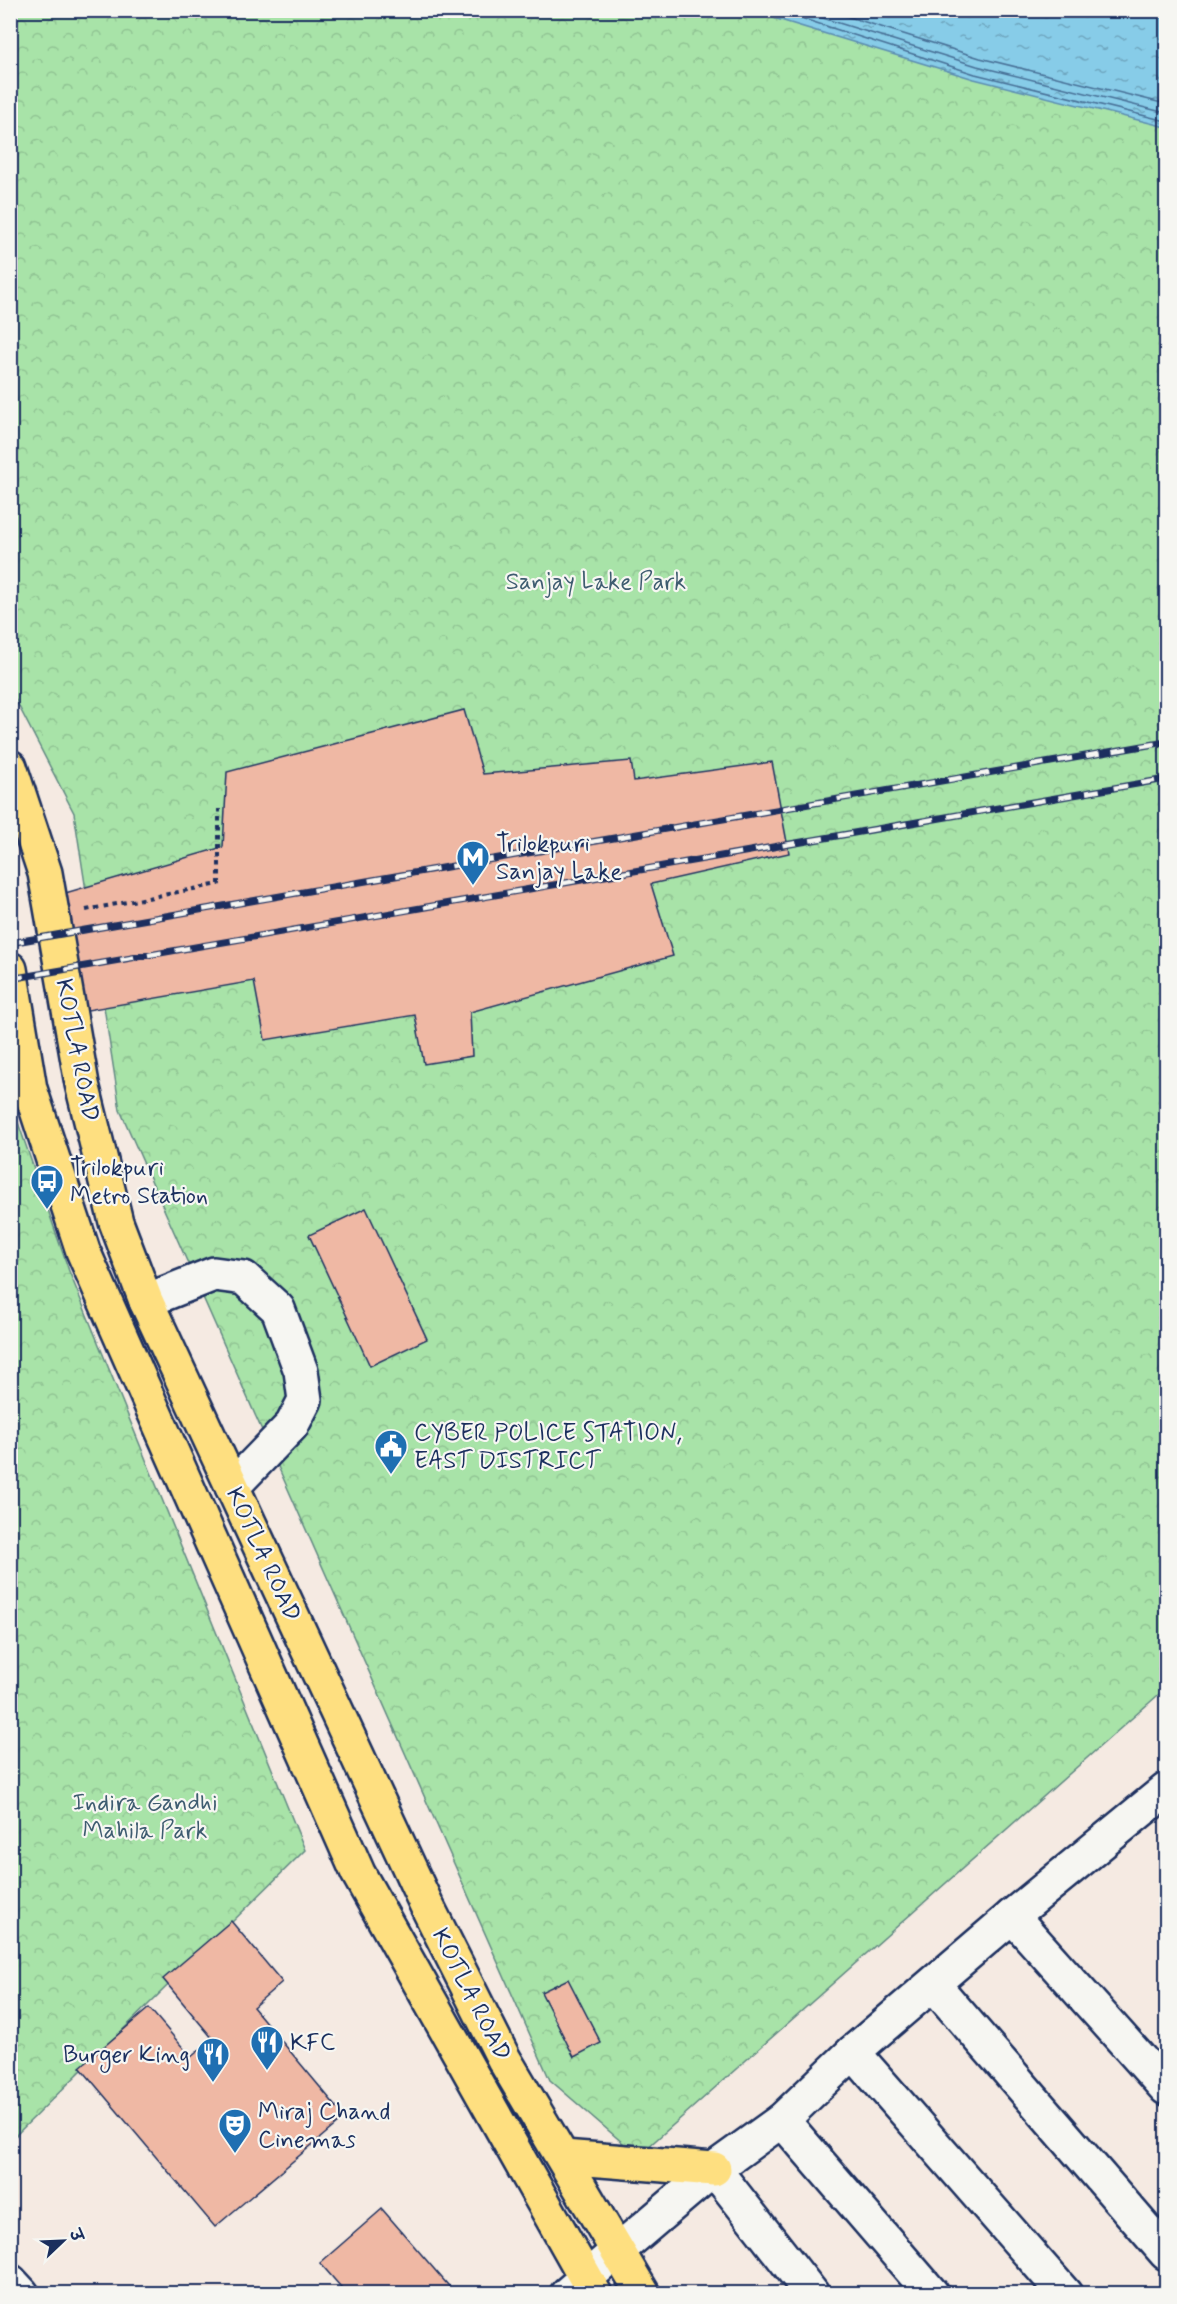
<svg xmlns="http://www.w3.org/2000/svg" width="1177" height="2304" viewBox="0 0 1177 2304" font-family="Mynerve,'Playpen Sans Deva',sans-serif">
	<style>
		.park { fill: url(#park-crowns); stroke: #628983; stroke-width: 1.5 }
		.water { fill: url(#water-ripples); stroke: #5c8db1; stroke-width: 1.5 }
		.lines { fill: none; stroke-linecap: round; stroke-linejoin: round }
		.shore { stroke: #466e95; stroke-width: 1.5 }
		.building { fill: #efb8a4; stroke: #1b2f5e; stroke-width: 1.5 }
		.minor-casing { stroke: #1b2f5e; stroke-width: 38 }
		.major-casing { stroke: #1b2f5e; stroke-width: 38 }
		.path { stroke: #1b2f5e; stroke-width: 4; stroke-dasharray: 4.5 4.5; stroke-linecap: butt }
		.minor { stroke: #f6f6f2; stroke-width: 33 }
		.major { stroke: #fedf80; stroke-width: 33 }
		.rail-casing { stroke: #1b2f5e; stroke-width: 7 }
		.rail { stroke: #f6f6f2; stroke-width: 4.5; stroke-dasharray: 14; stroke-linecap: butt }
		.labels { text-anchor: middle; stroke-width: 4.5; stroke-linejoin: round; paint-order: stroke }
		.park-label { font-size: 24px; fill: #3e5c70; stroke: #f6f6f2 }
		.poi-label { font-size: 24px; fill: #1b2f5e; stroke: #f6f6f2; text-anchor: start }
		.street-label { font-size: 24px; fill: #1b2f5e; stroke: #f6f6f2 }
	</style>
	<defs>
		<pattern id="park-crowns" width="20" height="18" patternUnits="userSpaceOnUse" patternTransform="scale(1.5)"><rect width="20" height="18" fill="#a8e3a8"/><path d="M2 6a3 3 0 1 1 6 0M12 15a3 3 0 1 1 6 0" fill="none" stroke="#90c393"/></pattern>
		<pattern id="water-ripples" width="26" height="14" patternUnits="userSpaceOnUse" patternTransform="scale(1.5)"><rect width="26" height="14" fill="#87cce8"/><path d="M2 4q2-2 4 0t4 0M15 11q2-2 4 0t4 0" fill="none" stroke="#6ea6bf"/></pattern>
	</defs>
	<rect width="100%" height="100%" fill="#f5eae2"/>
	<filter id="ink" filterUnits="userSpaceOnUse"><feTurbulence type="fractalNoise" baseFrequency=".0167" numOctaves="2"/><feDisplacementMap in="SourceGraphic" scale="12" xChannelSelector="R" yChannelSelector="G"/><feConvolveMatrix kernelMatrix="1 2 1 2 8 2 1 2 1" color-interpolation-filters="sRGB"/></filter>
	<g filter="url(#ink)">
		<g class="park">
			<path d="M11,11H1166V1688L638,2156L550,2080L120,1110L74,813L11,691Z"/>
			<path d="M10,1099L69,1271L305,1850L11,2140Z"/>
		</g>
		<path class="water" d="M769,11H1166V127L974,79L774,18Z"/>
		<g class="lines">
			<g class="shore">
				<path d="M776,10L975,74L1166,121"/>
				<path d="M797,10L977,66L1166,113"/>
				<path d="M827,10L980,58L1166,104"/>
			</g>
		</g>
		<g class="building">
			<path d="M464,710L483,774L631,761L634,781L772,762L789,853L651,884L673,956L470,1012L472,1056L424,1064L415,1015L265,1040L254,981L82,1011L55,896L223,847L227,772Z"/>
			<path d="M366,1208L427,1339L370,1366L309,1235Z"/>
			<path d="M231,1921L282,1982L253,2007L345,2117L215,2227L80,2067L149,2008L191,2057L213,2039L163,1979Z"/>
			<path d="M568,1979L601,2043L574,2057L541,1992Z"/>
			<path d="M382,2209L454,2292L452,2294H347L320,2263Z"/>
		</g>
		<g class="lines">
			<defs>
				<g id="minor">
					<path d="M146,1301L214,1274L244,1278L278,1309L301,1371L305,1400L292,1425L232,1487"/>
					<path d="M1012,1916L1166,2088"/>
					<path d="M934,1985L1166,2253"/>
					<path d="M853,2052L1065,2294"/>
					<path d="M782,2120L932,2294"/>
					<path d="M714,2169L812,2294"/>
					<path d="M10,2281L22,2294"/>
					<path d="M567,2294L714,2169L782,2120L853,2052L1012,1916L1166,1790"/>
				</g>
				<g id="major">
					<path d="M10,767L45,873L82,1084L116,1222L146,1301L428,1908L504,2059L643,2294"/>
					<path d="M10,969L30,1089L83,1251L358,1873L595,2294"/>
					<path d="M563,2157L714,2169"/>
				</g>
			</defs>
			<use href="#minor" class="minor-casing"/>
			<use href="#major" class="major-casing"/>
			<path class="path" d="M86,910L219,884V809"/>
			<use href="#minor" class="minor"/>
			<use href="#major" class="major"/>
			<defs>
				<g id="rail">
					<path d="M10,943L1166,742"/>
					<path d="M10,979L1166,779"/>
				</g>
			</defs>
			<use href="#rail" class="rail-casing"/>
			<use href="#rail" class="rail"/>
		</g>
	</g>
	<defs>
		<symbol id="metro-pin" viewBox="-11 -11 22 30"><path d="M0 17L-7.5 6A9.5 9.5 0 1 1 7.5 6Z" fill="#1f6fb2" stroke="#f6f6f2"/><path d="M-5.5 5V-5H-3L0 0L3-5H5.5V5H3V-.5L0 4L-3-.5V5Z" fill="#fff"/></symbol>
		<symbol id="bus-pin" viewBox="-11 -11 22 30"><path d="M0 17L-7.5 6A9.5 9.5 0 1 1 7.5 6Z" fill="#1f6fb2" stroke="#f6f6f2"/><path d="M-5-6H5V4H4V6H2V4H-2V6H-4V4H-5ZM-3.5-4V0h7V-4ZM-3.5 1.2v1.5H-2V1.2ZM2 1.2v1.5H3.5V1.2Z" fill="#fff"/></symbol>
		<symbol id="civic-pin" viewBox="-11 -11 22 30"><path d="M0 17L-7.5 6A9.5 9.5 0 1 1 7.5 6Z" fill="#1f6fb2" stroke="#f6f6f2"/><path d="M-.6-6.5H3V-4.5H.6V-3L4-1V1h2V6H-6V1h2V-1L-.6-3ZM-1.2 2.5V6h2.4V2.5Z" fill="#fff"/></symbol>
		<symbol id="restaurant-pin" viewBox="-11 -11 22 30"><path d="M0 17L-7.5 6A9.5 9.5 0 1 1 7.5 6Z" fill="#1f6fb2" stroke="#f6f6f2"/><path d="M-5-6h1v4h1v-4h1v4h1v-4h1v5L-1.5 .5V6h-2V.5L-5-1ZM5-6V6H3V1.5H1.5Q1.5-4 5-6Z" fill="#fff"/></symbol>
		<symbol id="theatre-pin" viewBox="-11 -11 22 30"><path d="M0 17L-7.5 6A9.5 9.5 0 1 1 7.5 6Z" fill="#1f6fb2" stroke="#f6f6f2"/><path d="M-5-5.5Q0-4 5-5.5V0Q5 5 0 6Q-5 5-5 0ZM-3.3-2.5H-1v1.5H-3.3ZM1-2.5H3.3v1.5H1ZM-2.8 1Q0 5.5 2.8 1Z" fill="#fff"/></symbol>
	</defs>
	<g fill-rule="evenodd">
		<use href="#metro-pin" x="454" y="838" width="38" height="52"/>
		<use href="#bus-pin" x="28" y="1162" width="38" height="52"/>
		<use href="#civic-pin" x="372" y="1427" width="38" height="52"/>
		<use href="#restaurant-pin" x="248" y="2023" width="38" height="52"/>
		<use href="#restaurant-pin" x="194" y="2035" width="38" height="52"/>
		<use href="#theatre-pin" x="216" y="2106" width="38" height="52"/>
	</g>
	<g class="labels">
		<g class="park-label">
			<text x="596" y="589">Sanjay Lake Park</text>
			<text x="145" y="1810">Indira Gandhi<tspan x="145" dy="28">Mahila Park</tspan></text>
		</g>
		<g class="poi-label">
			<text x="496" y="851">Trilokpuri<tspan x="496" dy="28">Sanjay Lake</tspan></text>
			<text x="70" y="1175">Trilokpuri<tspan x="70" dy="28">Metro Station</tspan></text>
			<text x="414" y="1440">CYBER POLICE STATION,<tspan x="414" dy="28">EAST DISTRICT</tspan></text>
			<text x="290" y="2050">KFC</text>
			<text x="190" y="2062" text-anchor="end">Burger King</text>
			<text x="258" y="2119">Miraj Chand<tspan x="258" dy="28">Cinemas</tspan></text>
		</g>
		<g class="street-label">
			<text transform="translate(78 1050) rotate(79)" y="8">KOTLA ROAD</text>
			<text transform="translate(264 1554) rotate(65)" y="8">KOTLA ROAD</text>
			<text transform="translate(472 1994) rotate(63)" y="8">KOTLA ROAD</text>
		</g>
	</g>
	<rect width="1177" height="2304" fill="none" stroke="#f6f6f2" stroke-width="36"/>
	<rect x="18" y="18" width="1141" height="2268" fill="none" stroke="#1b2f5e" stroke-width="2" filter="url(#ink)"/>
	<g transform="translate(63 2241) rotate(67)" stroke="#f6f6f2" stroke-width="4.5" paint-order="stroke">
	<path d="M0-4.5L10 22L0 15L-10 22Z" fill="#1b2f5e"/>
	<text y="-9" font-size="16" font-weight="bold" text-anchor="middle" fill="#1b2f5e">उ</text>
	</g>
</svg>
